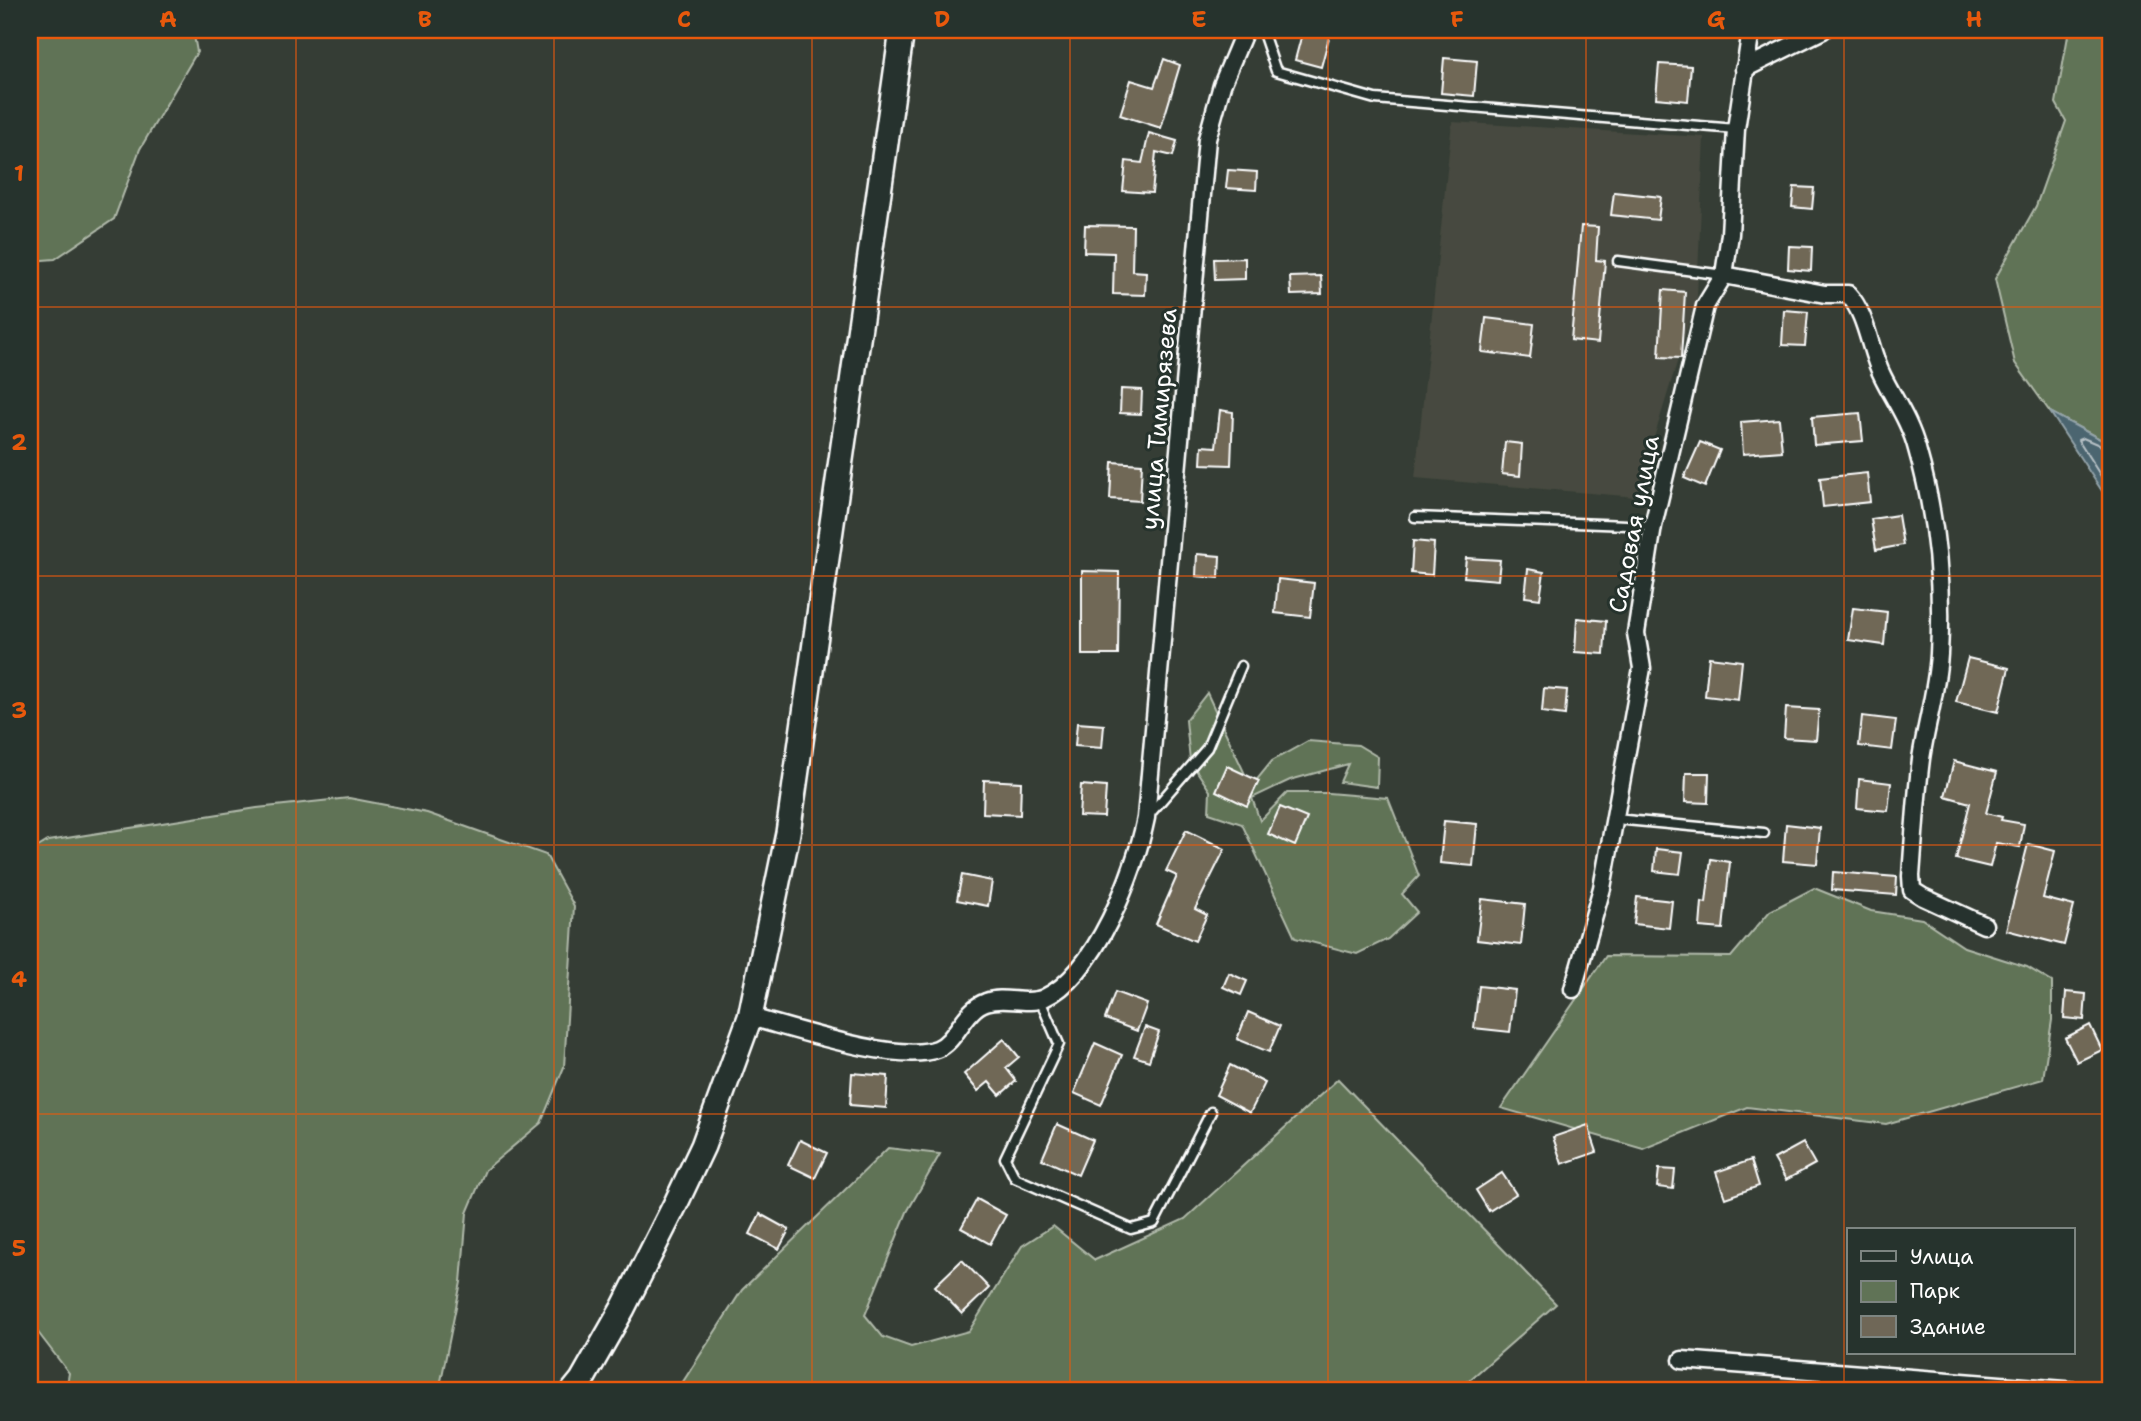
<svg xmlns="http://www.w3.org/2000/svg" width="2141" height="1421" viewBox="0 0 2141 1421" font-family="'Shantell Sans',sans-serif">
	<style>
		.built { fill: #464a3f }
		.green { fill: #607356; stroke: #b0b9aa; stroke-width: 2 }
		.water { fill: #4b6570; stroke: #93a3a9; stroke-width: 2 }
		.lines { fill: none; stroke-linecap: round; stroke-linejoin: round }
		.shore { stroke: #b7c1c6; stroke-width: 2 }
		.building { fill: #6f6757; stroke: #fff; stroke-width: 2 }
		.lane-casing { stroke: #fff; stroke-width: 13 }
		.street-casing { stroke: #fff; stroke-width: 21 }
		.secondary-casing { stroke: #fff; stroke-width: 28 }
		.lane { stroke: #26332d; stroke-width: 8 }
		.street { stroke: #26332d; stroke-width: 16 }
		.secondary { stroke: #26332d; stroke-width: 23 }
		.grid { fill: none; stroke: #e8590c; stroke-width: 2; stroke-opacity: 0.55 }
		.labels { text-anchor: middle; stroke-width: 6; stroke-linejoin: round; paint-order: stroke }
		.street-label { font-size: 24px; fill: #fff; stroke: #26332d }
		.neatline { fill: none; stroke: #e8590c; stroke-width: 2.5 }
		.grid-label { font-size: 23px; text-anchor: middle; font-weight: bold; fill: #e8590c }
	</style>
	<rect width="100%" height="100%" fill="#353d35"/>
	<filter id="ink" filterUnits="userSpaceOnUse"><feTurbulence type="fractalNoise" baseFrequency=".0143" numOctaves="2"/><feDisplacementMap in="SourceGraphic" scale="14" xChannelSelector="R" yChannelSelector="G"/><feConvolveMatrix kernelMatrix="1 2 1 2 8 2 1 2 1" color-interpolation-filters="sRGB"/></filter>
	<g filter="url(#ink)">
		<path class="built" d="M1452,122L1704,137L1697,297L1636,497L1415,478Z"/>
		<g class="green">
			<path d="M30,30H193L197,52L140,149L114,219L55,259L30,261Z"/>
			<path d="M2069,30H2111V445L2050,412L2015,363L1995,279L2036,206L2066,121L2056,103Z"/>
			<path d="M1207,693L1251,787L1272,761L1308,741L1358,745L1378,757L1377,787L1340,782L1348,764L1290,780L1252,798L1260,821L1287,793H1328L1388,798L1419,876L1402,894L1417,912L1388,939L1357,954L1295,938L1242,824L1209,813L1210,791L1190,761L1186,720Z"/>
			<path d="M349,798L427,813L546,855L574,906L564,1067L541,1123L485,1170L467,1213L461,1282L439,1391H66L69,1373L30,1322V852L48,841L257,808Z"/>
			<path d="M1814,888L1871,911L1922,919L1964,947L2027,967L2052,982V1020L2043,1079L1886,1124L1747,1107L1643,1149L1501,1108L1606,956L1731,957L1770,911Z"/>
			<path d="M1338,1079L1556,1304L1457,1391H677L742,1290L888,1148L940,1154L907,1212L865,1315L883,1337L911,1347L969,1331L1022,1246L1053,1226L1095,1260L1185,1219Z"/>
		</g>
		<path class="water" d="M2050,412L2111,445V503L2106,497Z"/>
		<g class="lines">
			<path class="shore" d="M2111,450L2083,438L2078,440L2111,492"/>
		</g>
		<g class="building">
			<path d="M1303,30H1331L1321,67L1295,60Z"/>
			<path d="M1444,58L1477,61L1474,96L1441,93Z"/>
			<path d="M1164,59L1180,65L1161,128L1120,115L1131,80L1154,87Z"/>
			<path d="M1659,64L1691,66L1688,101L1656,98Z"/>
			<path d="M1149,133L1177,141L1173,156L1156,152L1152,193L1123,191L1126,161L1142,163Z"/>
			<path d="M1228,170L1257,172L1256,190L1226,188Z"/>
			<path d="M1794,187L1814,188L1812,209L1792,207Z"/>
			<path d="M1614,192L1661,197L1658,220L1611,215Z"/>
			<path d="M1085,225L1133,226L1132,271L1146,272L1145,295L1113,294L1114,253L1084,252Z"/>
			<path d="M1581,226L1598,227L1596,260L1605,261L1598,343L1571,340Z"/>
			<path d="M1789,246L1812,247L1811,271L1788,269Z"/>
			<path d="M1245,258V279L1215,280L1214,259Z"/>
			<path d="M1321,276L1322,294L1291,295L1290,277Z"/>
			<path d="M1663,290L1685,292L1681,358L1659,357Z"/>
			<path d="M1784,310L1808,312L1805,346L1782,345Z"/>
			<path d="M1486,318L1534,324L1530,358L1482,352Z"/>
			<path d="M1121,389L1142,390L1141,414L1120,413Z"/>
			<path d="M1220,410L1233,412L1231,465L1201,464L1202,446L1216,447Z"/>
			<path d="M1860,413L1863,441L1814,445L1812,417Z"/>
			<path d="M1779,419L1782,451L1743,454L1741,422Z"/>
			<path d="M1505,442L1522,444L1520,476L1502,474Z"/>
			<path d="M1700,442L1720,450L1705,487L1684,478Z"/>
			<path d="M1112,462L1142,464L1140,501L1110,499Z"/>
			<path d="M1867,473L1870,502L1823,507L1820,478Z"/>
			<path d="M1898,515L1903,545L1876,550L1871,519Z"/>
			<path d="M1413,541L1434,543L1432,575L1411,573Z"/>
			<path d="M1197,554L1220,556L1219,578L1196,576Z"/>
			<path d="M1466,558L1500,560L1498,580L1464,577Z"/>
			<path d="M1528,569L1544,572L1540,599L1525,597Z"/>
			<path d="M1082,571L1119,572L1118,655H1082Z"/>
			<path d="M1278,579L1314,583L1310,617L1275,613Z"/>
			<path d="M1853,608L1887,612L1884,645L1848,640Z"/>
			<path d="M1577,618L1606,621L1604,654L1575,652Z"/>
			<path d="M1709,657L1742,661L1738,700L1705,696Z"/>
			<path d="M1968,658L2009,668L1998,712L1956,702Z"/>
			<path d="M1544,688L1567,690L1565,715L1542,712Z"/>
			<path d="M1786,708L1819,710L1816,740L1784,738Z"/>
			<path d="M1862,716L1896,720L1892,750L1859,746Z"/>
			<path d="M1077,723L1104,725L1102,748L1075,746Z"/>
			<path d="M1954,761L1997,772L1986,813L2002,817L2001,820L2024,824L2020,847L1996,843L1990,867L1956,859L1970,803L1945,796Z"/>
			<path d="M1227,766L1259,781L1247,806L1216,791Z"/>
			<path d="M1686,773H1709L1708,803L1685,802Z"/>
			<path d="M1859,779L1891,783L1888,811L1857,808Z"/>
			<path d="M984,780L1021,782L1020,815L983,813Z"/>
			<path d="M1081,785L1106,787L1104,817L1079,816Z"/>
			<path d="M1280,807L1307,818L1295,846L1268,834Z"/>
			<path d="M1444,821L1477,824L1473,866L1440,863Z"/>
			<path d="M1786,824L1820,828L1817,864L1783,861Z"/>
			<path d="M1186,830L1225,849L1195,909L1207,915L1195,941L1156,924L1177,876L1166,871Z"/>
			<path d="M2028,844L2055,851L2043,898L2074,906L2064,945L2006,930Z"/>
			<path d="M1656,849L1683,852L1680,874L1654,871Z"/>
			<path d="M1711,859L1730,862L1723,929L1700,927L1702,902L1706,903Z"/>
			<path d="M1833,872L1897,877L1896,895L1832,890Z"/>
			<path d="M962,875L992,881L988,906L957,900Z"/>
			<path d="M1637,897L1672,901L1669,928L1634,924Z"/>
			<path d="M1482,899L1525,904L1521,945L1477,940Z"/>
			<path d="M1229,973L1247,981L1241,995L1223,987Z"/>
			<path d="M1479,986L1515,990L1510,1032L1474,1028Z"/>
			<path d="M1115,992L1147,1004L1137,1031L1105,1019Z"/>
			<path d="M2066,992L2086,994L2084,1020L2064,1018Z"/>
			<path d="M1248,1012L1280,1026L1269,1052L1237,1039Z"/>
			<path d="M2090,1025L2102,1050L2077,1062L2065,1038Z"/>
			<path d="M1145,1027L1159,1032L1149,1061L1134,1056Z"/>
			<path d="M1004,1039L1019,1057L1006,1068L1016,1081L1000,1095L989,1082L978,1091L964,1074Z"/>
			<path d="M1095,1043L1122,1055L1101,1105L1074,1093Z"/>
			<path d="M1230,1065L1265,1083L1250,1113L1216,1095Z"/>
			<path d="M852,1073L888,1076L886,1108L850,1105Z"/>
			<path d="M1057,1124L1093,1140L1078,1175L1042,1159Z"/>
			<path d="M1588,1125L1597,1152L1562,1164L1553,1137Z"/>
			<path d="M800,1140L827,1153L815,1178L788,1165Z"/>
			<path d="M1803,1143L1815,1164L1786,1180L1774,1159Z"/>
			<path d="M1751,1160L1759,1186L1725,1198L1716,1172Z"/>
			<path d="M1659,1169L1675,1170L1673,1189L1657,1187Z"/>
			<path d="M1502,1173L1516,1194L1489,1211L1476,1190Z"/>
			<path d="M977,1199L1006,1215L990,1244L961,1228Z"/>
			<path d="M760,1214L789,1230L779,1249L750,1234Z"/>
			<path d="M962,1260L989,1288L962,1314L935,1286Z"/>
		</g>
		<g class="lines">
			<defs>
				<g id="lane">
					<path d="M1262,30L1276,71L1375,99L1736,129"/>
					<path d="M1618,261L1724,275"/>
					<path d="M1415,517L1653,526"/>
					<path d="M1148,816L1207,748L1241,666"/>
					<path d="M1615,819L1764,833"/>
					<path d="M1040,1000L1059,1044L1005,1158L1015,1178L1131,1229L1154,1223L1211,1112"/>
				</g>
				<g id="street">
					<path d="M1744,69L1823,30"/>
					<path d="M1724,275L1825,294H1848C1868,316 1869,351 1883,377C1895,401 1910,422 1917,449C1936,515 1943,586 1939,654C1937,689 1926,725 1921,759C1916,798 1914,837 1911,876L1912,890L1923,897L1984,925"/>
					<path d="M1573,989L1602,888L1642,668L1636,633L1653,526L1705,306L1724,275L1730,234L1736,129L1751,30"/>
					<path d="M750,1017C792,1028 898,1064 937,1049C957,1041 964,1009 986,1002C1004,995 1027,1006 1044,998C1096,974 1135,872 1146,818L1207,139L1222,85L1245,30"/>
					<path d="M1682,1360L2078,1391"/>
				</g>
				<path id="secondary" d="M573,1391L582,1380L623,1308L677,1201L703,1146L750,1017L788,833L902,30"/>
			</defs>
			<use href="#lane" class="lane-casing"/>
			<use href="#street" class="street-casing"/>
			<use href="#secondary" class="secondary-casing"/>
			<use href="#lane" class="lane"/>
			<use href="#street" class="street"/>
			<use href="#secondary" class="secondary"/>
		</g>
	</g>
	<path class="grid" d="M296,30V1391M554,30V1391M812,30V1391M1070,30V1391M1328,30V1391M1586,30V1391M1844,30V1391M30,307H2111M30,576H2111M30,845H2111M30,1114H2111"/>
	<g class="labels">
		<g class="street-label">
			<text transform="translate(1159 419) rotate(-85)" y="8">улица Тимирязева</text>
			<text transform="translate(1634 524) rotate(-79)" y="8">Садовая улица</text>
		</g>
	</g>
	<rect width="2141" height="1421" fill="none" stroke="#26332d" stroke-width="77"/>
	<rect x="1847" y="1228" width="228" height="126" fill="#26332d" stroke="#7d8581" stroke-width="2"/>
	<rect x="1861" y="1251" width="35" height="10" fill="#26332d" stroke="#7d8581" stroke-width="2"/>
	<text x="1910" y="1264" font-size="21" fill="#ffffff">Улица</text>
	<rect x="1861" y="1281" width="35" height="21" fill="#607356" stroke="#7d8581" stroke-width="2"/>
	<text x="1910" y="1298" font-size="21" fill="#ffffff">Парк</text>
	<rect x="1861" y="1316" width="35" height="21" fill="#6f6757" stroke="#7d8581" stroke-width="2"/>
	<text x="1910" y="1334" font-size="21" fill="#ffffff">Здание</text>
	<rect x="38" y="38" width="2064" height="1344" class="neatline"/>
	<g class="grid-label">
		<text x="168" y="27">A</text>
		<text x="425" y="27">B</text>
		<text x="684" y="27">C</text>
		<text x="942" y="27">D</text>
		<text x="1199" y="27">E</text>
		<text x="1457" y="27">F</text>
		<text x="1716" y="27">G</text>
		<text x="1974" y="27">H</text>
		<text x="19" y="181">1</text>
		<text x="19" y="450">2</text>
		<text x="19" y="718">3</text>
		<text x="19" y="987">4</text>
		<text x="19" y="1256">5</text>
	</g>
</svg>
